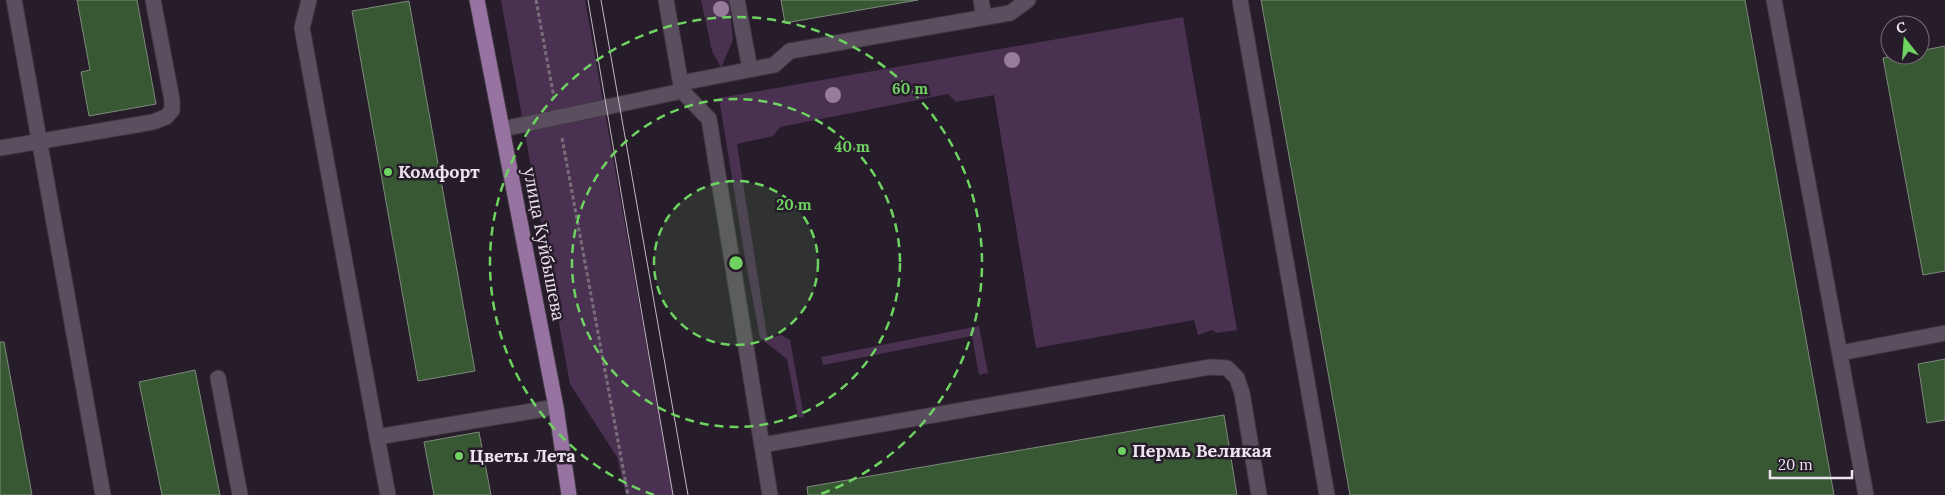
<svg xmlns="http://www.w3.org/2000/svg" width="1945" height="495" viewBox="0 0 1945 495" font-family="Lora,serif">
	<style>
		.green { fill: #4b3151 }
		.building { fill: #385833; stroke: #7c8b7a }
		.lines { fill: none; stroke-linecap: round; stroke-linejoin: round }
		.minor-casing { stroke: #403742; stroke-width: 17 }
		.major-casing { stroke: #403742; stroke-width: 17 }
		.path { stroke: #776e7a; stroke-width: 3; stroke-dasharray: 4 2.5; stroke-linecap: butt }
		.minor { stroke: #5b4e5e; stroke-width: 15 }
		.major { stroke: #9673a0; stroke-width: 15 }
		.tram { stroke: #c1b8c3; stroke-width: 1 }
		.tree { fill: #977c9e }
		.ring { fill: none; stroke: #6ed360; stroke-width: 2.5; stroke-dasharray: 9 6 }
		.poi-dot { fill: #6ed360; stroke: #271c2a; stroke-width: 2 }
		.labels { text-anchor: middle; stroke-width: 5; stroke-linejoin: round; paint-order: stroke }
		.poi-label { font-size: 18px; font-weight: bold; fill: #ece4ee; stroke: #271c2a; text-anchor: start }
		.street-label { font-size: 18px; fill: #ece4ee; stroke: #271c2a }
		.centre { fill: #6ed360; stroke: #271c2a; stroke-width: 2.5 }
		.ring-label { font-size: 15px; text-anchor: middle; font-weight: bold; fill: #6ed360; stroke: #271c2a; stroke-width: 5; stroke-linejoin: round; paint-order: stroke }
	</style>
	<rect width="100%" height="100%" fill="#271c2a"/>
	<g class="green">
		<path d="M501,0H585L673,495H626L617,457L570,384Z"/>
		<path d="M701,0H729L733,40L721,68L712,51Z"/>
		<path d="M1183,17L1237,330L1217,333L1212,330L1198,335L1194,320L1036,348L994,95L956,102L948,94L780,127L773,136L737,144L767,336L770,338L781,335L790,340L804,417L800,418L798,416L787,359L760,338L744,252L719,98Z"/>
		<path d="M979,326L988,373L979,375L972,336L823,365L821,357Z"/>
	</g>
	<g class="building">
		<path d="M77,0H137L156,104L89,116L81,72L90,70Z"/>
		<path d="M781,0H918L785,23Z"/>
		<path d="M1261,0H1745L1834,495H1350Z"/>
		<path d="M409,1L475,371L418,381L352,11Z"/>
		<path d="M1945,46V271L1923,275L1883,58L1898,55H1920V51Z"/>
		<path d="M0,342H4L32,495H0Z"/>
		<path d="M1945,359V420L1927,423L1918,364Z"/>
		<path d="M195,370L220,495H162L139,382Z"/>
		<path d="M1224,415L1237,495H808L807,487Z"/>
		<path d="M479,432L491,495H434L424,442Z"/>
	</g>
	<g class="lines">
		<defs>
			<g id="minor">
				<path d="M14,0L103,495"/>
				<path d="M309,0L302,28L377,437"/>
				<path d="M666,0L682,91L709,119L770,495"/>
				<path d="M737,0L750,69"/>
				<path d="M981,0L984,17"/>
				<path d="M1240,0L1327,495"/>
				<path d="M1774,0L1866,495"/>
				<path d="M681,83L774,65L790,51L1010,13L1028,0"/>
				<path d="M503,129L682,91"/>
				<path d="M0,148L153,122L166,117L172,110V100L153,0"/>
				<path d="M1840,353L1945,333"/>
				<path d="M218,378L240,495"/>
				<path d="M762,445L1210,367L1227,368L1237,378L1242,393L1259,495"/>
				<path d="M388,495L377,437L556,407"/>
			</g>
			<path id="major" d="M477,0L556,407L569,495"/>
		</defs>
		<use href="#minor" class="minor-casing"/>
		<use href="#major" class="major-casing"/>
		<g class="path">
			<path d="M536,0L554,98"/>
			<path d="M562,138L628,495"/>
		</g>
		<use href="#minor" class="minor"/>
		<use href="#major" class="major"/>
		<g class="tram">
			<path d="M588,0L673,495"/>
			<path d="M601,0L688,495"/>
		</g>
	</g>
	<g class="tree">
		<circle cx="721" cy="9" r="8"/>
		<circle cx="1012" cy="60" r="8"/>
		<circle cx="833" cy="95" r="8"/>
	</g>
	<circle cx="736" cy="263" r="82" fill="#6ed360" fill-opacity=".12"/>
	<g class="ring">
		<circle cx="736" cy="263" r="82"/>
		<circle cx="736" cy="263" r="164"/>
		<path d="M654 495A246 246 0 1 1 818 495"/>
	</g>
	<g class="poi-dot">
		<circle cx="388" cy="172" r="5"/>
		<circle cx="1122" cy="451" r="5"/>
		<circle cx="459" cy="456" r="5"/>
	</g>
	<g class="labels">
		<g class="poi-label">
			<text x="398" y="178">Комфорт</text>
			<text x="1132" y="457">Пермь Великая</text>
			<text x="469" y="462">Цветы Лета</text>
		</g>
		<g class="street-label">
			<text transform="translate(544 244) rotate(79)" y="6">улица Куйбышева</text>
		</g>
	</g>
	<circle cx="736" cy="263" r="8" class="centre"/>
	<g class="ring-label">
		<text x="910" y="94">60 m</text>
		<text x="852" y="152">40 m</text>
		<text x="794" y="210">20 m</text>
	</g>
	<g transform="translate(1905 40) rotate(343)"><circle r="24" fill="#271c2a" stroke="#766c78"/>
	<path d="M0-4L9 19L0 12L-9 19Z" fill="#6ed360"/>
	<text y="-8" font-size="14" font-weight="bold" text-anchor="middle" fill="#ece4ee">С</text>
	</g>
	<path d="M1770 470v8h82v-8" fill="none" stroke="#ece4ee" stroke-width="2.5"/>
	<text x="1778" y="470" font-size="15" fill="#ece4ee" stroke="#271c2a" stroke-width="4" paint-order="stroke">20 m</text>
</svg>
